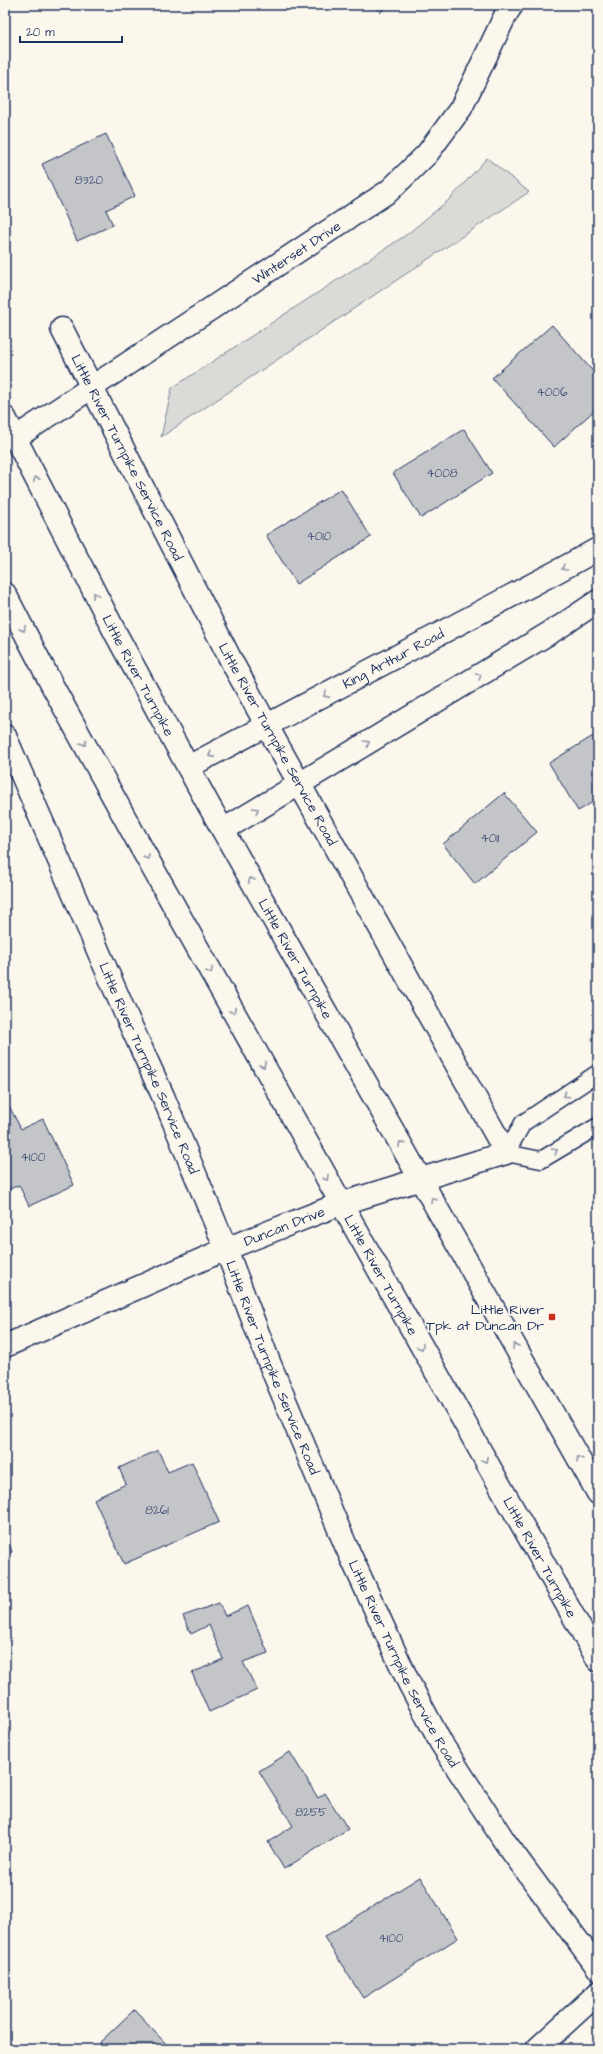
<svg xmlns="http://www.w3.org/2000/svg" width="603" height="2054" viewBox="0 0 603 2054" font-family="'Architects Daughter',sans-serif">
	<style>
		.green { fill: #dadad7; stroke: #7a849a }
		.building { fill: #c3c5c9; stroke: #1b2f5e }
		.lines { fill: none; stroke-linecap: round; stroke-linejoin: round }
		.service-casing { stroke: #1b2f5e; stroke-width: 19 }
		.minor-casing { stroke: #1b2f5e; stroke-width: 25 }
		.tertiary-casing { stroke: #1b2f5e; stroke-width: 25 }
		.primary-casing { stroke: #1b2f5e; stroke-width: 25 }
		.service { stroke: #fbf7ec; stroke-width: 16 }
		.minor { stroke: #fbf7ec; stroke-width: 22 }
		.tertiary { stroke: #fbf7ec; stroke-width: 22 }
		.primary { stroke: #fbf7ec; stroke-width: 22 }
		.oneway { stroke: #8b93a5 }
		.poi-dot { fill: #c8321e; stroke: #fbf7ec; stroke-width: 1.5 }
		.labels { text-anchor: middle; stroke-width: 3.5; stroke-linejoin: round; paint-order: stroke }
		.number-label { font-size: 12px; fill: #455479 }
		.street-label { font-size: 14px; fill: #1b2f5e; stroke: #fbf7ec }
		.poi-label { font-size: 14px; fill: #1b2f5e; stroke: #fbf7ec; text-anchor: end }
	</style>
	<rect width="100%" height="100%" fill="#fbf7ec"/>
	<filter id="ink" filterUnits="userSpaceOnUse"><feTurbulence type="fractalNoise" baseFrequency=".025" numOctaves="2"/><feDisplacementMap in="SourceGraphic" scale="8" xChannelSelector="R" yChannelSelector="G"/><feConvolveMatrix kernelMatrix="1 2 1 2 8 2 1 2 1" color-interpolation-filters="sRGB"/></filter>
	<g filter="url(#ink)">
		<path class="green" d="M487,158L529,192L161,437L172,388L406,235L450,199Z"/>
		<g class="building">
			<path d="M372,5H388L380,13Z"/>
			<path d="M106,134L135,196L106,210L113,225L77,241L42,164Z"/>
			<path d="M552,325L598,377V407L554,447L492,378Z"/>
			<path d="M464,429L492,473L421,518L393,473Z"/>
			<path d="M341,489L371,537L296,584L266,535Z"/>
			<path d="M598,733V799L578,811L549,763Z"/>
			<path d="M504,793L537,832L475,884L443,844Z"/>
			<path d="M9,1106L21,1129L43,1119L74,1185L29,1206L19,1185L5,1191V1108Z"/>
			<path d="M158,1450L168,1472L192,1462L219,1522L124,1564L94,1499L126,1484L119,1468Z"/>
			<path d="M5,1531L12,1552L5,1555Z"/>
			<path d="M219,1603L225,1616L248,1606L268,1653L243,1662L257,1690L209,1712L192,1673L223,1659L209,1625L191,1634L183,1616Z"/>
			<path d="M290,1752L318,1798L325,1793L348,1829L284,1869L268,1842L293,1826L259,1771Z"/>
			<path d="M420,1877L458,1938L363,1998L324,1937Z"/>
			<path d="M134,2010L171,2049H103L98,2044Z"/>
		</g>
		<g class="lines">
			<defs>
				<path id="service" d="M598,1073L523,1123L506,1153L541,1160L598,1126"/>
				<g id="minor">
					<path id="s1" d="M62,329L233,664L267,726"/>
					<path id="s2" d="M15,438L389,191L427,154L461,108L506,14L512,5"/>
					<path id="s3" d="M5,736L126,1015L163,1096L226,1249L269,1362L346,1546L409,1683L441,1743L505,1842L598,1968"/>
					<path id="s4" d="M5,1346L226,1249L340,1204"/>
					<path d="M537,2049L598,1993"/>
				</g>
				<g id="tertiary">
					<path d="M267,726L506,1153L340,1204"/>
					<path id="s5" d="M188,767L558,571L598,549"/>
					<path d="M223,830L561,626L598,601"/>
				</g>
				<g id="primary">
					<path id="s6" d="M5,418L116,634L207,802L598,1493"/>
					<path id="s7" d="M5,594L52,685L142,849L598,1660"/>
				</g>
			</defs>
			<use href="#service" class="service-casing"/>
			<use href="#minor" class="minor-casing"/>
			<use href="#tertiary" class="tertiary-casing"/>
			<use href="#primary" class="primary-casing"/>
			<use href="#service" class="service"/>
			<use href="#minor" class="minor"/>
			<use href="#tertiary" class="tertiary"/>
			<use href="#primary" class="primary"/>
		</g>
		<defs><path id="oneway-chevron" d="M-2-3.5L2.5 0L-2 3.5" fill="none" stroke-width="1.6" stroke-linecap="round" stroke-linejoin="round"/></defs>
		<g class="oneway">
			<use href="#oneway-chevron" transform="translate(36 479) rotate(-117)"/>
			<use href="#oneway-chevron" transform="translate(564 568) rotate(150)"/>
			<use href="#oneway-chevron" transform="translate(95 595) rotate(-117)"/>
			<use href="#oneway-chevron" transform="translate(23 629) rotate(63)"/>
			<use href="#oneway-chevron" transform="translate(479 676) rotate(-31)"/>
			<use href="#oneway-chevron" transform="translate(326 695) rotate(152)"/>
			<use href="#oneway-chevron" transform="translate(84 743) rotate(61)"/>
			<use href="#oneway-chevron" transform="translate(367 743) rotate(-31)"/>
			<use href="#oneway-chevron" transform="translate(211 755) rotate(152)"/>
			<use href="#oneway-chevron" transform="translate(256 810) rotate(-31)"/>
			<use href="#oneway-chevron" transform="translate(147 857) rotate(61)"/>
			<use href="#oneway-chevron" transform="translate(251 880) rotate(-119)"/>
			<use href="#oneway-chevron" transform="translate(210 971) rotate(61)"/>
			<use href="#oneway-chevron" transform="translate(233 1011) rotate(61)"/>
			<use href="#oneway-chevron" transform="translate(263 1065) rotate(61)"/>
			<use href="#oneway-chevron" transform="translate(566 1095) rotate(146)"/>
			<use href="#oneway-chevron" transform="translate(401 1144) rotate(-119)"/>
			<use href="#oneway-chevron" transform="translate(555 1151) rotate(-31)"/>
			<use href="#oneway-chevron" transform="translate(326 1178) rotate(61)"/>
			<use href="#oneway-chevron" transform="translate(433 1200) rotate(-120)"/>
			<use href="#oneway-chevron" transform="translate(515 1346) rotate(-119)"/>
			<use href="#oneway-chevron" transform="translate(421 1347) rotate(61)"/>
			<use href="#oneway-chevron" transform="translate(579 1459) rotate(-119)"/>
			<use href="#oneway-chevron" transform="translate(485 1460) rotate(61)"/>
		</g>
	</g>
	<rect class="poi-dot" x="548" y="1313" width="8" height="8" rx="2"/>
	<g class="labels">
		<g class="number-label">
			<text x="89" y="184">8320</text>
			<text x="552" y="396">4006</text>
			<text x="442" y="477">4008</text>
			<text x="319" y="540">4010</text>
			<text x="490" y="842">4011</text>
			<text x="33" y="1161">4100</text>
			<text x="157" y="1514">8261</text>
			<text x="311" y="1816">8255</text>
			<text x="391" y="1942">4100</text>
		</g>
		<g class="street-label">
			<text dy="5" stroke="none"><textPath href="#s2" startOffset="337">Winterset Drive</textPath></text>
			<text dy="5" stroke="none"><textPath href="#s1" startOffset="144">Little River Turnpike Service Road</textPath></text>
			<text dy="5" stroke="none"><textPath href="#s5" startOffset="232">King Arthur Road</textPath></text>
			<text dy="5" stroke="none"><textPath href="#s6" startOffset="290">Little River Turnpike</textPath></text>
			<text transform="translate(278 744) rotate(61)" y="5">Little River Turnpike Service Road</text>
			<text dy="5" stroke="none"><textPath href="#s6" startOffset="614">Little River Turnpike</textPath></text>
			<text dy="5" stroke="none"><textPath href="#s3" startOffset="362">Little River Turnpike Service Road</textPath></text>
			<text dy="5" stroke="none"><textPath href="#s4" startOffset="304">Duncan Drive</textPath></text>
			<text dy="5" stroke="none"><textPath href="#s7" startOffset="778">Little River Turnpike</textPath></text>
			<text dy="5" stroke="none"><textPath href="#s3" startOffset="686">Little River Turnpike Service Road</textPath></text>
			<text dy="5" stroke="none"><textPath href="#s7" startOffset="1102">Little River Turnpike</textPath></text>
			<text dy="5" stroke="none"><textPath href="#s3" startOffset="1010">Little River Turnpike Service Road</textPath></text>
		</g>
		<g class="poi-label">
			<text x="544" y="1314">Little River<tspan x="544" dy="16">Tpk at Duncan Dr</tspan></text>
		</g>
	</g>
	<rect width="603" height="2054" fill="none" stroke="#fbf7ec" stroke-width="20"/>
	<rect x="10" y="10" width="583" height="2034" fill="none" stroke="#1b2f5e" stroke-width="1.5" filter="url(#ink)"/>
	<path d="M20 36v6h102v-6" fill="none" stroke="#1b2f5e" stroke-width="2"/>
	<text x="26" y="36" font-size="12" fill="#1b2f5e" stroke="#fbf7ec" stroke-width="3" paint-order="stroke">20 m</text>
</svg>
